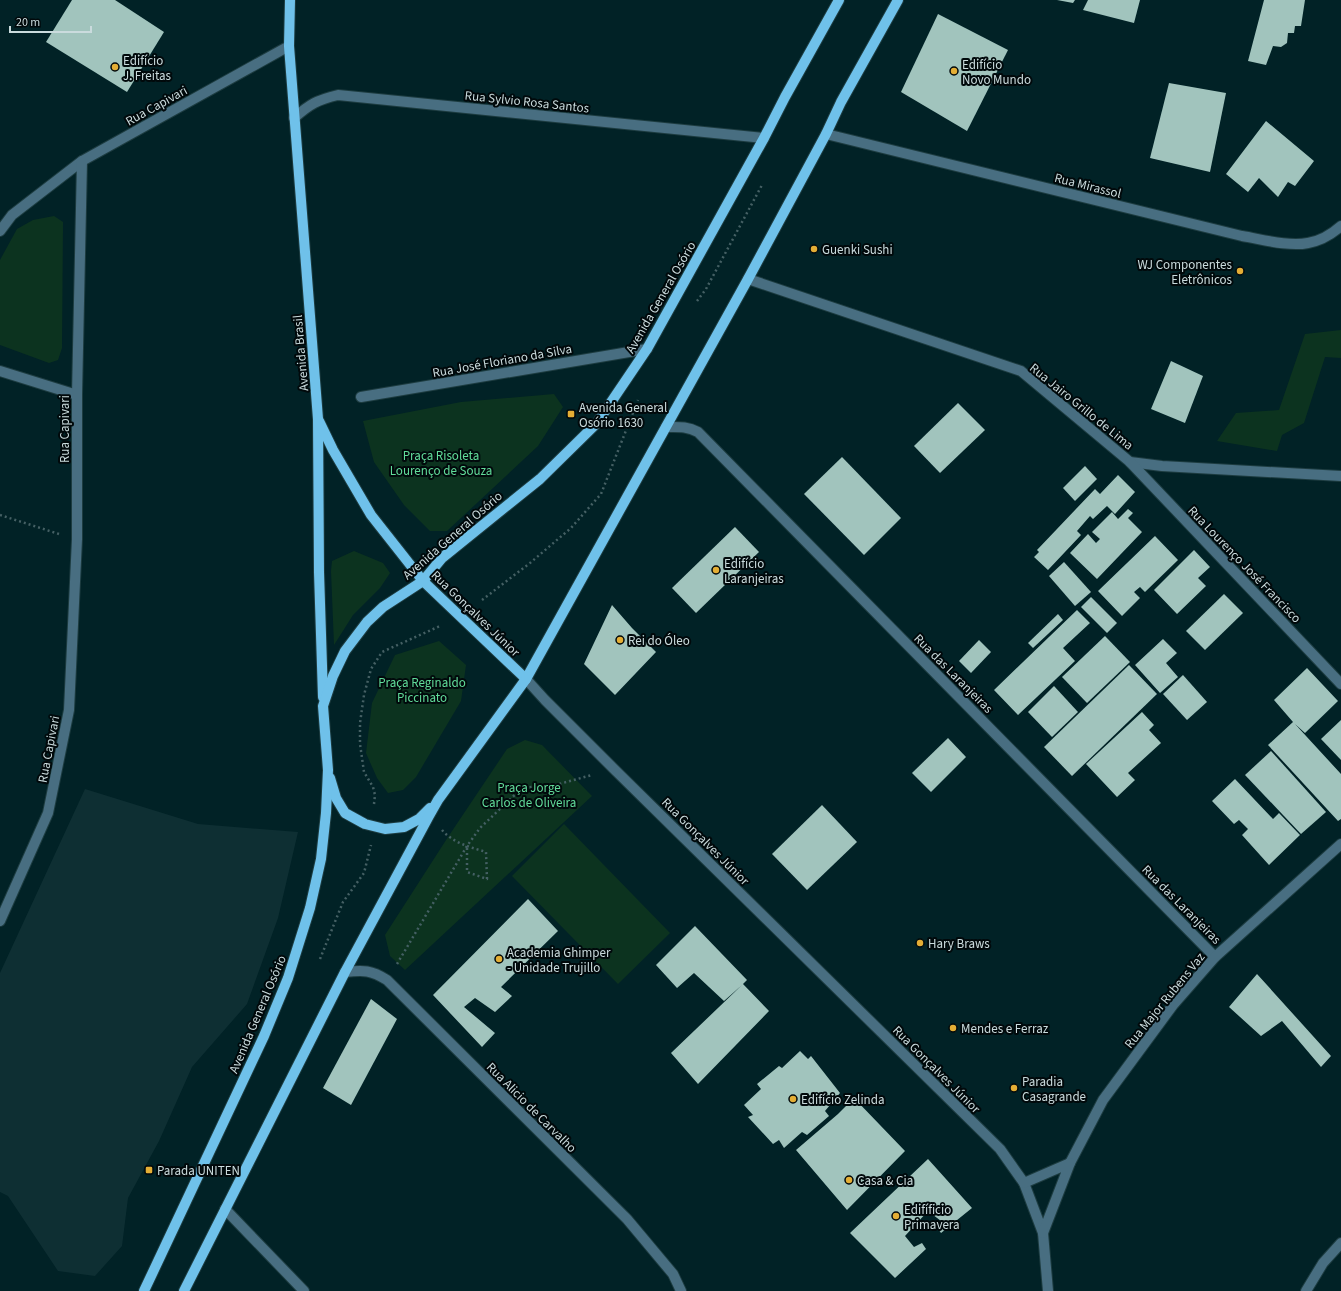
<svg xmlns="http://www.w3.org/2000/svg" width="1341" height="1291" viewBox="0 0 1341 1291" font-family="'Source Sans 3',sans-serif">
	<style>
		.built { fill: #0e2f33 }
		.green { fill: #0c331f }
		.building { fill: #a1c4bd }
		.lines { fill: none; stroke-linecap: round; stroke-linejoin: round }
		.minor-casing { stroke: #1d3c40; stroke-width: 12 }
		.major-casing { stroke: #1d3c40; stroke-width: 12 }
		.path { stroke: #456064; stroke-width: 2.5; stroke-dasharray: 2 3; stroke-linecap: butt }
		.minor { stroke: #486e81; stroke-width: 10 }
		.major { stroke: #6fc1ea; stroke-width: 10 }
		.poi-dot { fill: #e4ae35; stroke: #01090b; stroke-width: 1.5 }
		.labels { text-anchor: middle; stroke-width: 4; stroke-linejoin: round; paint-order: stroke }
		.poi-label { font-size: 13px; fill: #cadbdd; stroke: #01090b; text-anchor: start }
		.street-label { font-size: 13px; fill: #cadbdd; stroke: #01090b }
		.park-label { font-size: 13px; fill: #61dc9a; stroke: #01090b }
	</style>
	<rect width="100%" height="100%" fill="#012226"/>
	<path class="built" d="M85,789L198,824L298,832L278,918L247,1004L192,1067L159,1141L128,1198L122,1246L95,1276L58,1271L8,1196L0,1192V973Z"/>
	<g class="green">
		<path d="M54,216L63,222L62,348L58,360L49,363L0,345V260L17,229L33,220Z"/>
		<path d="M1341,330V358L1325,357L1304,423L1282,435L1277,451L1217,441L1236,413L1279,410L1305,334Z"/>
		<path d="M554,394L563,407L538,446L447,531H430L404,505L374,462L363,421L461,402Z"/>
		<path d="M354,551L383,563L390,573L380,588L353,615L334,645L331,571L332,561Z"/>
		<path d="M439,641L466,665L461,701L416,777L403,790L388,793L377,778L366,753L372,703L395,655Z"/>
		<path d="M525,740L542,745L592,796L405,970L390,956L385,935L448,837L507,749Z"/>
		<path d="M564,824L670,933L618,984L512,876Z"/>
	</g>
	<g class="building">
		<path d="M72,0H115L164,32L127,92L46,42Z"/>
		<path d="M1057,0H1075L1073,3Z"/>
		<path d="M1088,0H1140L1134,23L1083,10Z"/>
		<path d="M1264,0H1305L1301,26H1295L1294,33H1288L1287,43L1281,47L1273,46L1266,65L1248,61Z"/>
		<path d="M938,14L1008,50L967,131L901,92Z"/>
		<path d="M1169,83L1226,93L1210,172L1150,158Z"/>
		<path d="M1266,121L1314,161L1295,186L1288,182L1278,197L1259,178L1248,192L1226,174Z"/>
		<path d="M1171,361L1203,376L1185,423L1151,409Z"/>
		<path d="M958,403L985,430L940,473L914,446Z"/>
		<path d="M842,457L901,518L864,555L804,494Z"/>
		<path d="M1085,466L1097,479L1075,501L1063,488Z"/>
		<path d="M1118,475L1135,492L1115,514L1107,506L1093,519L1090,516L1077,531L1081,535L1048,570L1034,557L1039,552L1037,550L1095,489L1100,494Z"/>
		<path d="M1128,509L1133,513L1128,518L1142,532L1097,579L1070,553L1088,534L1096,543L1100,539L1092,532L1112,512L1118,519Z"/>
		<path d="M735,527L759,552L696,613L672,588Z"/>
		<path d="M1155,536L1178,560L1145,592L1140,587L1134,592L1140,598L1122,616L1098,591Z"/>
		<path d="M1194,550L1210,567L1198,578L1206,586L1177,614L1154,590Z"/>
		<path d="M1064,562L1091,592L1075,606L1049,576Z"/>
		<path d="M1224,594L1243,613L1205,650L1186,631Z"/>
		<path d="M1091,597L1117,623L1107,633L1081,607Z"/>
		<path d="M612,605L632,628L656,652L615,695L584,664Z"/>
		<path d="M1077,610L1090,623L1063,648L1075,661L1018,715L994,690Z"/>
		<path d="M1058,614L1063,620L1033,648L1028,643Z"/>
		<path d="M1105,636L1130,662L1087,703L1062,677Z"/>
		<path d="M1163,639L1177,653L1166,663L1178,677L1160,693L1135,665Z"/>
		<path d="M979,640L991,652L971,673L959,661Z"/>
		<path d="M1129,665L1157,694L1072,776L1044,747Z"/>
		<path d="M1307,668L1338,701L1305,733L1295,724L1341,774V819L1338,821L1268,745L1293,722L1274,700Z"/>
		<path d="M1183,675L1207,702L1187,720L1163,694Z"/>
		<path d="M1054,686L1078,712L1052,737L1028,712Z"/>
		<path d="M1142,712L1154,725L1149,730L1161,743L1128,773L1135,780L1117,797L1086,764Z"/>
		<path d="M1341,720V760L1321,739Z"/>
		<path d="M948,738L966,757L931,792L912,773Z"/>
		<path d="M1271,751L1326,812L1301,834L1245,775Z"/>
		<path d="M1235,779L1273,819L1279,813L1300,835L1269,865L1242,835L1248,829L1239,820L1234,824L1212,801Z"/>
		<path d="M822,805L857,842L807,890L772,854Z"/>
		<path d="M528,899L558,931L501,987L512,996L495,1012L475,998L464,1007L495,1033L482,1047L433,995Z"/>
		<path d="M695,926L747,980L743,984L769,1011L698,1084L671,1053L742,985L724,1001L694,973L677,988L656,965Z"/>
		<path d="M1257,974L1331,1056L1321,1067L1282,1021L1261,1036L1229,1007Z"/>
		<path d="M371,999L397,1019L351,1105L323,1088Z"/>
		<path d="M800,1051L808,1059L811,1056L840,1093L825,1111L829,1116L807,1135L802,1132L784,1148L779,1140L773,1144L748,1117L753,1115L744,1105L761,1089L757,1084L779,1066L782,1068Z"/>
		<path d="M854,1098L905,1151L847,1210L796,1150L838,1114Z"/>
		<path d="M928,1159L972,1208L941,1233L936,1226L941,1221L928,1211L905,1236L914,1247L922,1243L926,1249L895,1278L850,1233Z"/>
	</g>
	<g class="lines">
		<defs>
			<g id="minor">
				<path d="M294,118C310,104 317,100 338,95L764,138"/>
				<path d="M826,134L1242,236C1261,239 1288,247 1308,243C1320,241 1332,234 1341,226"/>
				<path d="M0,231L12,215L82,161"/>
				<path d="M748,279L1021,371L1130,462L1162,466L1341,476"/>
				<path d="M0,371L77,395"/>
				<path d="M361,397L647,349"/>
				<path d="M666,427C678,427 687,426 698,432L1215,957"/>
				<path d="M1130,462L1341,684"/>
				<path d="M526,679L545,700L614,769L1000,1149L1024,1183L1043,1233L1048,1291"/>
				<path d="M0,921L48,813L69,710L77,539V395L82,161L289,46"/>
				<path d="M345,972C364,970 371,970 387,980L627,1219L673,1274L681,1291"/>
				<path d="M1070,1163L1103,1100L1173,1005L1215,957L1341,844"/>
				<path d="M1024,1183L1070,1163L1043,1233"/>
				<path d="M225,1209L304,1291"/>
				<path d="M1306,1291L1323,1263L1341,1243"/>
			</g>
			<g id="major">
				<path d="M290,0L289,46L318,419L319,572L323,697"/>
				<path d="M319,421L333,450L371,515L423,581L526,679"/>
				<path d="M330,778L336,798L345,813L365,824L385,829L404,827L419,819L430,808"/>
				<path d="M144,1291L264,1036L288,978L310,908L321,859L326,813L328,770L323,706L333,676L345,651L367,622L383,607L423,581L442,558L540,479L597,423L647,349L764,138L785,97L839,0"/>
				<path d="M184,1291L345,972L429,816L438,800L526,679L748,279L826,134L841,102L898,0"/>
			</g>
		</defs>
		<use href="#minor" class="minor-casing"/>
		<use href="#major" class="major-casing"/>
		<g class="path">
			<path d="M697,301L706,289L762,185"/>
			<path d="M0,515L59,534"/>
			<path d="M482,600L530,563L571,528L601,494L638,400"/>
			<path d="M374,804L375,795L373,787L364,772L360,744V723L364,695L371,669L382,652L440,626"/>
			<path d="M442,830C453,843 470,847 486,852L487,879L467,872V847"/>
			<path d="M320,959L343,902L364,873L371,845"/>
			<path d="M397,964L467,846L480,828L522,788L559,784L592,775"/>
		</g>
		<use href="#minor" class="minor"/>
		<use href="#major" class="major"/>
	</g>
	<g class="poi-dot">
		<circle cx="115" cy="67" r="4"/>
		<circle cx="954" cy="71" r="4"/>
		<circle cx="814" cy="249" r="4"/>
		<circle cx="1240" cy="271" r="4"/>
		<rect x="567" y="410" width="8" height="8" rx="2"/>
		<circle cx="716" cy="570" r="4"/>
		<circle cx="620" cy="640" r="4"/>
		<circle cx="920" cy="943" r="4"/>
		<circle cx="499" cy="959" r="4"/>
		<circle cx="953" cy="1028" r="4"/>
		<circle cx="1014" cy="1088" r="4"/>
		<circle cx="793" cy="1099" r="4"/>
		<rect x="145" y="1166" width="8" height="8" rx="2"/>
		<circle cx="849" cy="1180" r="4"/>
		<circle cx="896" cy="1216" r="4"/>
	</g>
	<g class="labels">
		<g class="poi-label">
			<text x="123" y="65">Edifício<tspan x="123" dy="15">J. Freitas</tspan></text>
			<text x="962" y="69">Edifício<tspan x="962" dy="15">Novo Mundo</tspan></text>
			<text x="822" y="254">Guenki Sushi</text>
			<text x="1232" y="269" text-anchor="end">WJ Componentes<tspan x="1232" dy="15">Eletrônicos</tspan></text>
			<text x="579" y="412">Avenida General<tspan x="579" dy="15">Osório 1630</tspan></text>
			<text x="724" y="568">Edifício<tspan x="724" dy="15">Laranjeiras</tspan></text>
			<text x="628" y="645">Rei do Óleo</text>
			<text x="928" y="948">Hary Braws</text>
			<text x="507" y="957">Academia Ghimper<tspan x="507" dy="15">- Unidade Trujillo</tspan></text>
			<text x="961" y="1033">Mendes e Ferraz</text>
			<text x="1022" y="1086">Paradia<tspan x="1022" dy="15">Casagrande</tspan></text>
			<text x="801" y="1104">Edifício Zelinda</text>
			<text x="157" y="1175">Parada UNITEN</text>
			<text x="857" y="1185">Casa &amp; Cia</text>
			<text x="904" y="1214">Edifíficio<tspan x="904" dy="15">Primavera</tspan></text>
		</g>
		<g class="street-label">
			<text transform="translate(527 101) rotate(6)" y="5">Rua Sylvio Rosa Santos</text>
			<text transform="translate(156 105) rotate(-29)" y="5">Rua Capivari</text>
			<text transform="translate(1088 185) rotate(14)" y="5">Rua Mirassol</text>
			<text transform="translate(660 297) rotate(-60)" y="5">Avenida General Osório</text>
			<text transform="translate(300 353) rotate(-95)" y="5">Avenida Brasil</text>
			<text transform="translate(502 360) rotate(-10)" y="5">Rua José Floriano da Silva</text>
			<text transform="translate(1082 406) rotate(39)" y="5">Rua Jairo Grillo de Lima</text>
			<text transform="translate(64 429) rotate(-90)" y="5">Rua Capivari</text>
			<text transform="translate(452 535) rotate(-41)" y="5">Avenida General Osório</text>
			<text transform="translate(1245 564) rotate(46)" y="5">Rua Lourenço José Francisco</text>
			<text transform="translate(476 613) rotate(44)" y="5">Rua Gonçalves Júnior</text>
			<text transform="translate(954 673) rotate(45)" y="5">Rua das Laranjeiras</text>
			<text transform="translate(48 749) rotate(-79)" y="5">Rua Capivari</text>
			<text transform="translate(706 841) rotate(45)" y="5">Rua Gonçalves Júnior</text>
			<text transform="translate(1182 904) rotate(45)" y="5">Rua das Laranjeiras</text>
			<text transform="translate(1164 1000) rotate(-51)" y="5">Rua Major Rubens Vaz</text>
			<text transform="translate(257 1014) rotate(-67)" y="5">Avenida General Osório</text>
			<text transform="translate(937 1069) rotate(45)" y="5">Rua Gonçalves Júnior</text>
			<text transform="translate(532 1107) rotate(45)" y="5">Rua Alicio de Carvalho</text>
		</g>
		<g class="park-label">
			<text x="441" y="460">Praça Risoleta<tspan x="441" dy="15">Lourenço de Souza</tspan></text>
			<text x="422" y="687">Praça Reginaldo<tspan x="422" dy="15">Piccinato</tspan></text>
			<text x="529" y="792">Praça Jorge<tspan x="529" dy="15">Carlos de Oliveira</tspan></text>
		</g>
	</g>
	<path d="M10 26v6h81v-6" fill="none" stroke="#cadbdd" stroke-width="2"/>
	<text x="16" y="26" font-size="12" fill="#cadbdd" stroke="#01090b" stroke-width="3" paint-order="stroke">20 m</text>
</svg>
